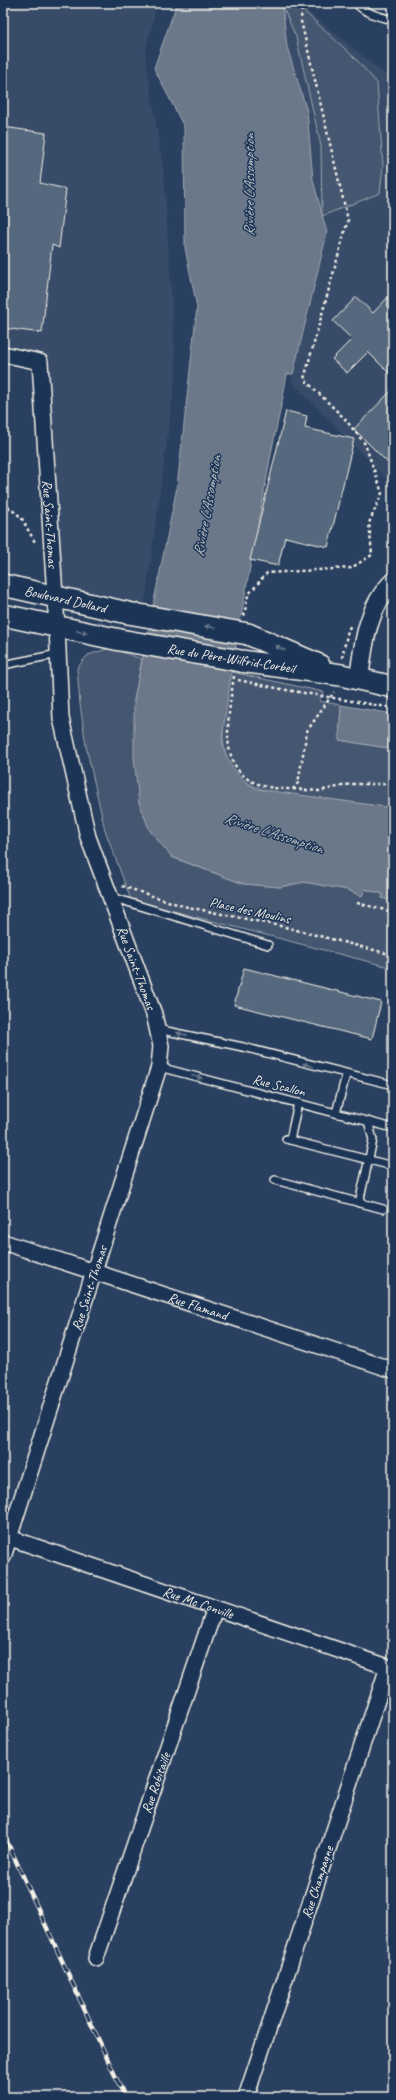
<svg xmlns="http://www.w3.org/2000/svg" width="396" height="2100" viewBox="0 0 396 2100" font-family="Caveat,sans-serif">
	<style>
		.built { fill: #374c69 }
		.green { fill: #445771; stroke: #9ca4ac }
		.water { fill: #6a788a; stroke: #a1a8b0 }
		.building { fill: #56677d; stroke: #f4f1e8 }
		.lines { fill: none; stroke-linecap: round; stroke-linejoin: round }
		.service-casing { stroke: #f4f1e8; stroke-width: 10 }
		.minor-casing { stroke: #f4f1e8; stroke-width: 18 }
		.tertiary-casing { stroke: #f4f1e8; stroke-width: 21 }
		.secondary-casing { stroke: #f4f1e8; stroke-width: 24 }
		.path { stroke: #f4f1e8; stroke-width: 2.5; stroke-dasharray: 3 3; stroke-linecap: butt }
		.service { stroke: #1d3557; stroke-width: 7 }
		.minor { stroke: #1d3557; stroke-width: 15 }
		.tertiary { stroke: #1d3557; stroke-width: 18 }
		.secondary { stroke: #1d3557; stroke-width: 21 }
		.rail-casing { stroke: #f4f1e8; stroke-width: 4.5 }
		.rail { stroke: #1d3557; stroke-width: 3; stroke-dasharray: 9; stroke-linecap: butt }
		.secondary-bridge-casing { stroke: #f4f1e8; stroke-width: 24; stroke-linecap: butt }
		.secondary-bridge { stroke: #1d3557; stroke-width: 21 }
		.oneway { fill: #68778a }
		.labels { text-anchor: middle; stroke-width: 3; stroke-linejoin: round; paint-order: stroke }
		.street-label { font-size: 14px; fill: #f4f1e8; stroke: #1d3557 }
		.water-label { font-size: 15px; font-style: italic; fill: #bdc1c2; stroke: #1d3557 }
	</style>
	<rect width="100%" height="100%" fill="#2a4060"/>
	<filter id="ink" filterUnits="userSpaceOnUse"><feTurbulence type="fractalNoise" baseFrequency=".025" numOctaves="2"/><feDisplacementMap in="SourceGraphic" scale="8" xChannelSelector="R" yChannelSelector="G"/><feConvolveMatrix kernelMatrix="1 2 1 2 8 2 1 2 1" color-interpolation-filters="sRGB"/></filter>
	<g filter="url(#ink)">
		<g class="built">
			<path d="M3,3H157L145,54L164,174L176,373L145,603L57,592L45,357L3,347Z"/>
			<path d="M282,3H297L393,80V486L291,381L318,274L327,233L313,180L307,111L287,47Z"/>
		</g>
		<g class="green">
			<path d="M281,3H295L355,58L377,83L383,166L380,193L322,216L321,146L296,37Z"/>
			<path d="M110,648L142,659L134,700L171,857L244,884L280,887L304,882L348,890L361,896L364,889L383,894L382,898L393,901V968L131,900L105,830L86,746L80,704L77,668L88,655Z"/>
			<path d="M231,672L324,692L319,701L341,705L339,740L393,749V808L273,792C207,779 222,722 231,672Z"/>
		</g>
		<g class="water">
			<path d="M177,3H282L287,47L307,111L313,180L327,233L293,374H287C283,401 276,427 271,454C254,549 234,644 222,739C226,763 237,777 257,789L393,808V901L382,898L383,894L365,889L362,896L348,890L304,882L280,887L244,884L172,857L150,831L139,803L134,758V700L177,487L197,307L185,248L184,127L154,68Z"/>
			<path d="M341,705L393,714V749L339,740Z"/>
		</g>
		<g class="building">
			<path d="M3,127L46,133L40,183L66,189L59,248L52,245L42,333L3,328Z"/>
			<path d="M393,292V377L368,352L347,373L332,359L352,339L333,321L356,297L373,313Z"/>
			<path d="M393,389V468L354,429Z"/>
			<path d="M286,411L307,416L305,428L354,439L328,547L285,537L278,566L250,560Z"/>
			<path d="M244,968L381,1002L372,1039L234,1005Z"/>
		</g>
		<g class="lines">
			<defs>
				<g id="service">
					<path d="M356,3C364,13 381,17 393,20"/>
					<path d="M3,665L58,654"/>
					<path d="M111,897L268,945"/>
					<path d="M157,1029L243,1047L393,1085"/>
					<path d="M159,1067L393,1128"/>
					<path d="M336,1113L346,1075"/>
					<path d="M286,1139L393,1166"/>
					<path d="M290,1140L298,1103"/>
					<path d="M275,1180L383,1209"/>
					<path d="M359,1203L373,1140L368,1121"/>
				</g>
				<g id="minor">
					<path id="s1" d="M3,354L40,362L57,627L61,718L88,837L154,1014L161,1046L159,1067L3,1557"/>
					<path id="s2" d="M3,1242L393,1370"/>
					<path id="s3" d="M10,1538L388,1667L246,2097"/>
					<path id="s4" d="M96,1958L215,1608"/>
				</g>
				<path id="tertiary" d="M359,679C363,646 367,607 393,582"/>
				<g id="secondary">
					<path id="s5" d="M3,585L128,613"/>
					<path d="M3,615L120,640"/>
					<path d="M248,634L319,665"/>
					<path d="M241,661L341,675L393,687"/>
				</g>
			</defs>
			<use href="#service" class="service-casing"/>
			<use href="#minor" class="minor-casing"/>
			<use href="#tertiary" class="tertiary-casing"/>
			<use href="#secondary" class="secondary-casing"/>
			<g class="path">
				<path d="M3,503L21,517L36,544"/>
				<path d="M244,616L248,595L267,573L351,568L372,555L369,523L382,493L365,444L345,419L304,379L348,220L301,21L302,3"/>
				<path d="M342,658L348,630L351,625"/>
				<path d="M234,676C226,732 213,790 293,789L298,783L307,731L334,692"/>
				<path d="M238,680L281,689L393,708"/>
				<path d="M293,789L319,791L351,784H393"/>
				<path d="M122,886L183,906L285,927L393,955"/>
				<path d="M357,903L393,912"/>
			</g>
			<use href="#service" class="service"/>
			<use href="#minor" class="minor"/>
			<use href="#tertiary" class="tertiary"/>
			<use href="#secondary" class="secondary"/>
			<defs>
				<path id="rail" d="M3,1833L125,2097"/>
			</defs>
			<use href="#rail" class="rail-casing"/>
			<use href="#rail" class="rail"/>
			<defs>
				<g id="secondary-bridge">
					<path d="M128,613L248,634"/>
					<path d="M120,640L241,661"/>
				</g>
			</defs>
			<use href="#secondary-bridge" class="secondary-bridge-casing"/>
			<use href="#secondary-bridge" class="secondary-bridge"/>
		</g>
		<defs><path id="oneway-solid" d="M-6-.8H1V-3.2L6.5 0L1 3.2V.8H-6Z"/></defs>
		<g class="oneway">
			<use href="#oneway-solid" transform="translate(210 627) rotate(-170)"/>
			<use href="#oneway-solid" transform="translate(82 632) rotate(11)"/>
			<use href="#oneway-solid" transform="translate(280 648) rotate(-156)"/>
			<use href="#oneway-solid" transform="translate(182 1034) rotate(-167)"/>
			<use href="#oneway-solid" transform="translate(308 1065) rotate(-166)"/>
			<use href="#oneway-solid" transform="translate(197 1077) rotate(14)"/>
		</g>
	</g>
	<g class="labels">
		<g class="street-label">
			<text dy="5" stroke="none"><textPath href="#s1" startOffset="200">Rue Saint-Thomas</textPath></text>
			<text dy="5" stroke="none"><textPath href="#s5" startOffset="64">Boulevard Dollard</textPath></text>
			<text transform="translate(231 658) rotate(9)" y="5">Rue du Père-Wilfrid-Corbeil</text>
			<text transform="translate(250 910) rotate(12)" y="5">Place des Moulins</text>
			<text dy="5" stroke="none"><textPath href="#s1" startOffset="656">Rue Saint-Thomas</textPath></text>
			<text transform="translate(279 1085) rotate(14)" y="5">Rue Scallon</text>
			<text transform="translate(89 1288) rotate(-72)" y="5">Rue Saint-Thomas</text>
			<text dy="5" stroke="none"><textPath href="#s2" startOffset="205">Rue Flamand</textPath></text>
			<text dy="5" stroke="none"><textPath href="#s3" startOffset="199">Rue Mc Conville</textPath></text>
			<text dy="5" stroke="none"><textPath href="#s4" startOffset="185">Rue Robitaille</textPath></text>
			<text transform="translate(317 1882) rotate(-72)" y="5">Rue Champagne</text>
		</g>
		<g class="water-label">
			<text transform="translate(249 185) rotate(-90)" y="5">Rivière L'Assomption</text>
			<text transform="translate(207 506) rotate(-80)" y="5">Rivière L'Assomption</text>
			<text transform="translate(274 833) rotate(18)" y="5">Rivière L'Assomption</text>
		</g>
	</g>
	<rect width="396" height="2100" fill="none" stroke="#1d3557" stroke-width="16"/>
	<rect x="8" y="8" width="380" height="2084" fill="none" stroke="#f4f1e8" stroke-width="1.5" filter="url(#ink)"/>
</svg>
